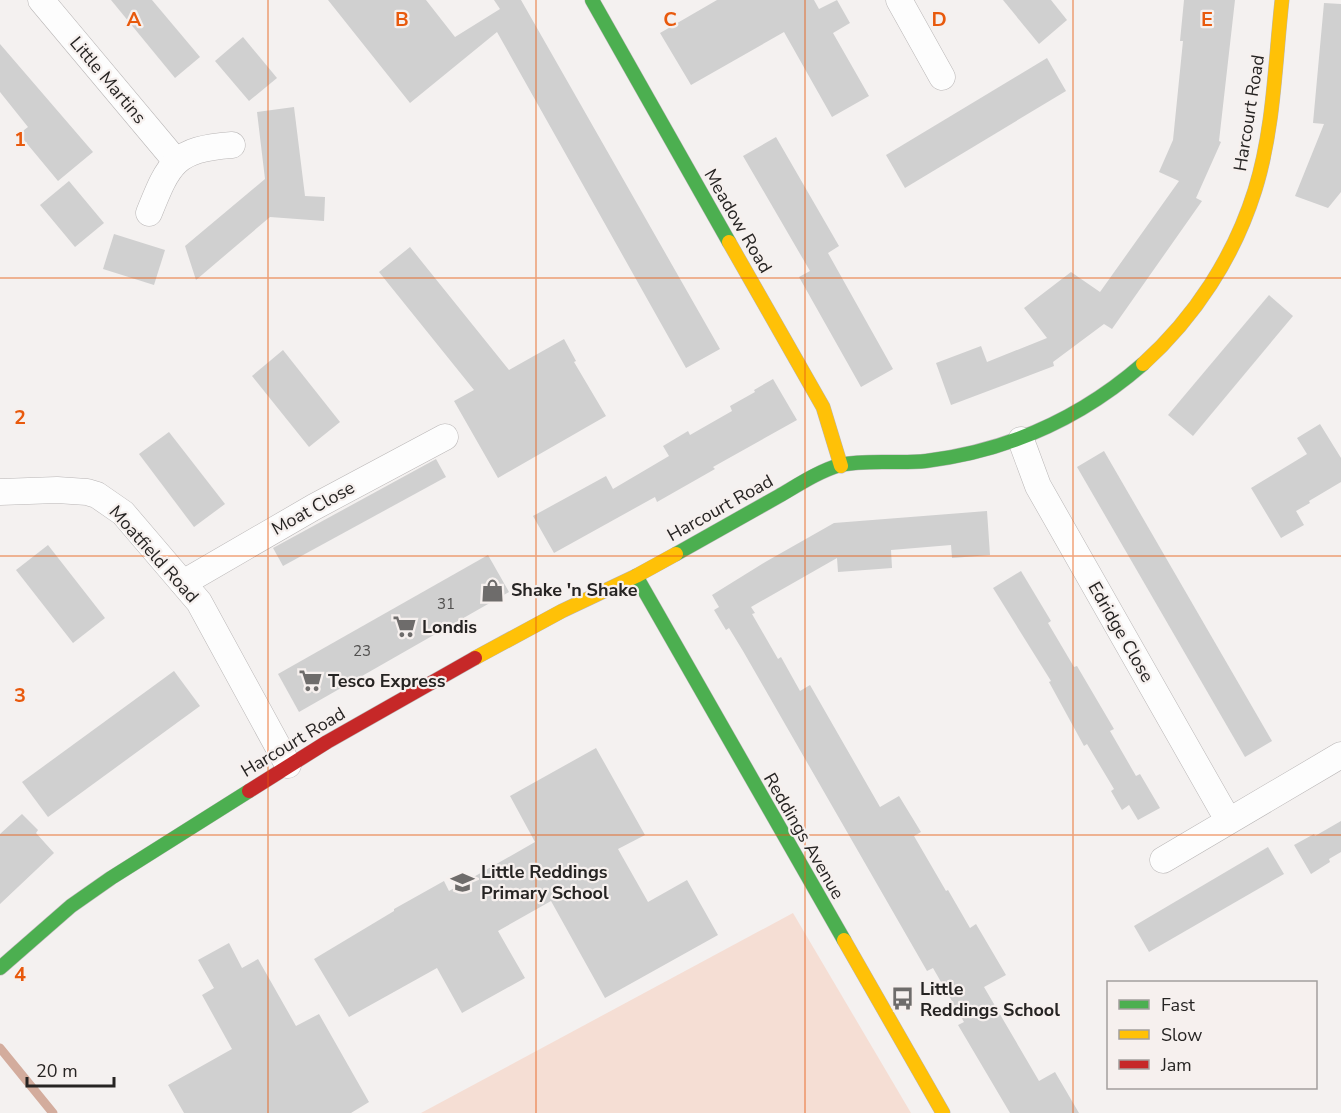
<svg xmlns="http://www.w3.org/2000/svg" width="1341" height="1113" viewBox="0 0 1341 1113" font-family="'Nunito Sans',sans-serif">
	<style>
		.green { fill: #f5ded4 }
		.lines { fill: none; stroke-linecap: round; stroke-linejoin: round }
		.stream { stroke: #d3ac9d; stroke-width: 9 }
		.building { fill: #d0d0d0 }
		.street-casing { stroke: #b9b6b6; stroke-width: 27 }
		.fast-casing { stroke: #b9b6b6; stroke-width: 15 }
		.slow-casing { stroke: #b9b6b6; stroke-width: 15 }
		.jam-casing { stroke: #b9b6b6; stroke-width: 15 }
		.street { stroke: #fdfdfd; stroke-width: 26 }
		.fast { stroke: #4caf50; stroke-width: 14 }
		.slow { stroke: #ffc107; stroke-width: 14 }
		.jam { stroke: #c62828; stroke-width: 14 }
		.grid { fill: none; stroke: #e8590c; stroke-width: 1.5; stroke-opacity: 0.55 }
		.labels { text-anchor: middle; stroke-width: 4.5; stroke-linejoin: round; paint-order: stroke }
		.number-label { font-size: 15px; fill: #504f4e }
		.street-label { font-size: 18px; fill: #262423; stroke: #f6f0ee }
		.poi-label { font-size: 18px; font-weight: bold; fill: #262423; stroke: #f6f0ee; text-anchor: start }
		.grid-label { font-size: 20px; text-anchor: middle; font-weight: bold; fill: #e8590c; stroke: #f6f0ee; stroke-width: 4.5; stroke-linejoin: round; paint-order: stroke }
	</style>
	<rect width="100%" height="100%" fill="#f4f1f0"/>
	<path class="green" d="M793,913L911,1113H421Z"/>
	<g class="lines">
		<path class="stream" d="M0,1048L53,1113"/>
	</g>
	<g class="building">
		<path d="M111,0H152L200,57L175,78Z"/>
		<path d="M328,0H426L455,37L500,9L494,0H521L720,349L686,368L497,32L410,103Z"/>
		<path d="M717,0H814L819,9L837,0L850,23L833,33L869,96L832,117L784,32L691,85L660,33Z"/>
		<path d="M1003,0H1051L1067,20L1039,44Z"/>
		<path d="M1184,0H1235L1219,141L1221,142L1196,198L1202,201L1112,329L1104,324L1053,362L1054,366L951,405L936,363L981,346L987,362L1047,338L1024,308L1071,272L1100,292L1179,181L1159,172L1173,140L1183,41H1180Z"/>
		<path d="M1324,3L1341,4V192L1328,208L1295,196L1324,124L1313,123Z"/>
		<path d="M243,37L277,78L249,101L215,61Z"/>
		<path d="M0,44L93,152L58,181L19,134L28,127L0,92Z"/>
		<path d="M1047,58L1066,91L905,188L886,155Z"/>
		<path d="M294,107L305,196L325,197L324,221L270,217L196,280L185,246L265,179L257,112Z"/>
		<path d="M776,137L839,246L828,253L893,369L861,387L799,277L810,271L743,156Z"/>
		<path d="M69,181L104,223L75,247L40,205Z"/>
		<path d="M114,234L165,250L154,285L103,269Z"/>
		<path d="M410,247L509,370L564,339L576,361L574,362L606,416L498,478L454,401L474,390L379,272Z"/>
		<path d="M1269,295L1293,316L1193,436L1168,415Z"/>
		<path d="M283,350L340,422L309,447L252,376Z"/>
		<path d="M773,379L797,420L713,467L715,469L657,502L655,497L554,553L533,516L606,476L613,489L669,456L663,446L688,431L690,435L732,411L730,406L755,392L754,390Z"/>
		<path d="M1320,424L1341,458V482L1309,501L1310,503L1296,511L1304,525L1281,538L1251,488L1307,454L1297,438Z"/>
		<path d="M169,432L225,504L194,527L139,454Z"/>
		<path d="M1104,451L1272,741L1245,757L1077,467Z"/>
		<path d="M436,459L446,477L283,566L273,548Z"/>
		<path d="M987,511L990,555L952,558L951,545L891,550L892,568L838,572L837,558L751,607L755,613L752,614L778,659L781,657L800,691L810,685L880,807L899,796L921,832L914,836L946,891L948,890L970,928L976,924L1006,975L984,987L1039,1081L1055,1072L1079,1113H1010L958,1025L964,1022L933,968L927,971L743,651L729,628L726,630L714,610L719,607L712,595L767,561L834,523Z"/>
		<path d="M48,545L105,618L73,643L16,570Z"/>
		<path d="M488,555L509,592L299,712L278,674Z"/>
		<path d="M1021,571L1051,621L1048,623L1074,667L1077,666L1114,729L1110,731L1136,776L1140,774L1160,808L1138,820L1129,805L1122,810L1111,791L1114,789L1087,744L1084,746L1049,682L1051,681L993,588Z"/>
		<path d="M174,671L200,706L48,817L22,782Z"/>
		<path d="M596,748L645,835L618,849L648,902L687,880L718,935L605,998L551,901L498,931L525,978L462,1013L437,968L349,1017L314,959L394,911V909L444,881L449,891L535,842L510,796Z"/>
		<path d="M22,814L38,830L36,833L54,853L0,904V834Z"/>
		<path d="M1341,821V852L1329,859L1330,862L1311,874L1294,845L1314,834L1315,836Z"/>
		<path d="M1268,847L1284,874L1149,952L1134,926Z"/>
		<path d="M229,943L242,968L258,959L296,1026L319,1014L369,1102L351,1113H184L168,1085L232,1049L202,995L214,988L198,960Z"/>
	</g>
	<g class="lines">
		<defs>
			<g id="street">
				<path d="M41,0L175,160"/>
				<path d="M899,0L942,77"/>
				<path d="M149,213C169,163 175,149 232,145"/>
				<path d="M1021,440L1038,486L1228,820"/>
				<path d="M0,492L57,490L87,492L97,495L123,513L199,602L288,765"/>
				<path d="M183,583L314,507L445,437"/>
				<path d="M1163,860L1341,755"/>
			</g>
			<g id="fast">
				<path d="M592,0L729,242"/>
				<path d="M676,554C711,534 745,515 779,496C798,485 819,471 840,465C866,459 899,464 926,461C1007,451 1081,418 1143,364"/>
				<path d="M636,576L844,940"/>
				<path d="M0,968L71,906L111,878L249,791"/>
			</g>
			<g id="slow">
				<path d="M729,242L823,407L841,466"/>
				<path d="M1143,364C1195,317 1234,257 1255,190C1274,129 1275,63 1282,0"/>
				<path d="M475,658L562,611L636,576L676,554"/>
				<path d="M844,940L943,1113"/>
			</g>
			<path id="jam" d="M249,791L327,742L475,658"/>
		</defs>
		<use href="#street" class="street-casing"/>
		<use href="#fast" class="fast-casing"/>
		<use href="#slow" class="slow-casing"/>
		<use href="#jam" class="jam-casing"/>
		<use href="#street" class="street"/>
		<use href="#fast" class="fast"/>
		<use href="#slow" class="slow"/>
		<use href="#jam" class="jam"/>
	</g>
	<path class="grid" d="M268,0V1113M536,0V1113M805,0V1113M1073,0V1113M0,278H1341M0,556H1341M0,835H1341"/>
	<defs>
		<symbol id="shop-bare" viewBox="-9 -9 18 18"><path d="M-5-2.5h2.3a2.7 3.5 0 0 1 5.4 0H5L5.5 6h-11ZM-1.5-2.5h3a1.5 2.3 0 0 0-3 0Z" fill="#6e6c6b" stroke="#f6f0ee" stroke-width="2.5" paint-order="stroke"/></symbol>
		<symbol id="supermarket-bare" viewBox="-9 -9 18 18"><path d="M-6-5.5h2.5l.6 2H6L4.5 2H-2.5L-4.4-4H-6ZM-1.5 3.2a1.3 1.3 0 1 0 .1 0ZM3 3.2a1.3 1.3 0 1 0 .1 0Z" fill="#6e6c6b" stroke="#f6f0ee" stroke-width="2.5" paint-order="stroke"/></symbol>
		<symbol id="school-bare" viewBox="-9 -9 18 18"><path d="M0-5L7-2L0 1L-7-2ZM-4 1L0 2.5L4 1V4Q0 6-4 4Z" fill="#6e6c6b" stroke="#f6f0ee" stroke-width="2.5" paint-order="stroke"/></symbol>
		<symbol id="bus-bare" viewBox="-9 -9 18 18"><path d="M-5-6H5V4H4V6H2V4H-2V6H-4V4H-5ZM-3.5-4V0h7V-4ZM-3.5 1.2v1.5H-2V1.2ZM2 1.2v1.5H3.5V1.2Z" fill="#6e6c6b" stroke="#f6f0ee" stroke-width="2.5" paint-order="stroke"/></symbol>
	</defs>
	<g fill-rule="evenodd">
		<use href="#shop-bare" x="476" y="574" width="33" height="33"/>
		<use href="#supermarket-bare" x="388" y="610" width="33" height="33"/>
		<use href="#supermarket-bare" x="294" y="664" width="33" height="33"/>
		<use href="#school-bare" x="446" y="866" width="33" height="33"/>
		<use href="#bus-bare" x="886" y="982" width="33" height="33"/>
	</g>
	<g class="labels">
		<g class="number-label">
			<text x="446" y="609">31</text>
			<text x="362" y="656">23</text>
		</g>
		<g class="street-label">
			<text transform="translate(108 80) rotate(50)" y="6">Little Martins</text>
			<text transform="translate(1249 113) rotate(-81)" y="6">Harcourt Road</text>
			<text transform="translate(738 221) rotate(60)" y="6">Meadow Road</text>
			<text transform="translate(313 508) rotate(-29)" y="6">Moat Close</text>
			<text transform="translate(720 508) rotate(-29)" y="6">Harcourt Road</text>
			<text transform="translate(154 554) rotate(48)" y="6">Moatfield Road</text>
			<text transform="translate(1121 632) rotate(60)" y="6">Edridge Close</text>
			<text transform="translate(293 742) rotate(-31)" y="6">Harcourt Road</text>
			<text transform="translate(804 836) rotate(60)" y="6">Reddings Avenue</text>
		</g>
		<g class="poi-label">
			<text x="511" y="596">Shake 'n Shake</text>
			<text x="422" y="633">Londis</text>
			<text x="328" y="687">Tesco Express</text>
			<text x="481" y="878">Little Reddings<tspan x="481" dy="21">Primary School</tspan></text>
			<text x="920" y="995">Little<tspan x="920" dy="21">Reddings School</tspan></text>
		</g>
	</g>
	<g class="grid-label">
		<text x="134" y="26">A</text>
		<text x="402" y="26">B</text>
		<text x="670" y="26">C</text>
		<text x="939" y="26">D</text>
		<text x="1207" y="26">E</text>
		<text x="20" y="146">1</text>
		<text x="20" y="424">2</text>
		<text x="20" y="702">3</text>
		<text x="20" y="981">4</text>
	</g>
	<rect x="1107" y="981" width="210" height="108" fill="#f6f0ee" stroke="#a39e9d" stroke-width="1.5"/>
	<rect x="1119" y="1000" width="30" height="9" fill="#4caf50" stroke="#a39e9d" stroke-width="1.5"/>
	<text x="1161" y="1011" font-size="18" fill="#262423">Fast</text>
	<rect x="1119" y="1030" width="30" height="9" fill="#ffc107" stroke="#a39e9d" stroke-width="1.5"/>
	<text x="1161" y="1041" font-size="18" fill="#262423">Slow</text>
	<rect x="1119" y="1060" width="30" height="9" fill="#c62828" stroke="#a39e9d" stroke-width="1.5"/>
	<text x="1161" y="1071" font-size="18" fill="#262423">Jam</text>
	<path d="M27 1077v9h87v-9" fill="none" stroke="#262423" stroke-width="3"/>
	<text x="36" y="1077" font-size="18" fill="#262423" stroke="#f6f0ee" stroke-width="4.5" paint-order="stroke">20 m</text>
</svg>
